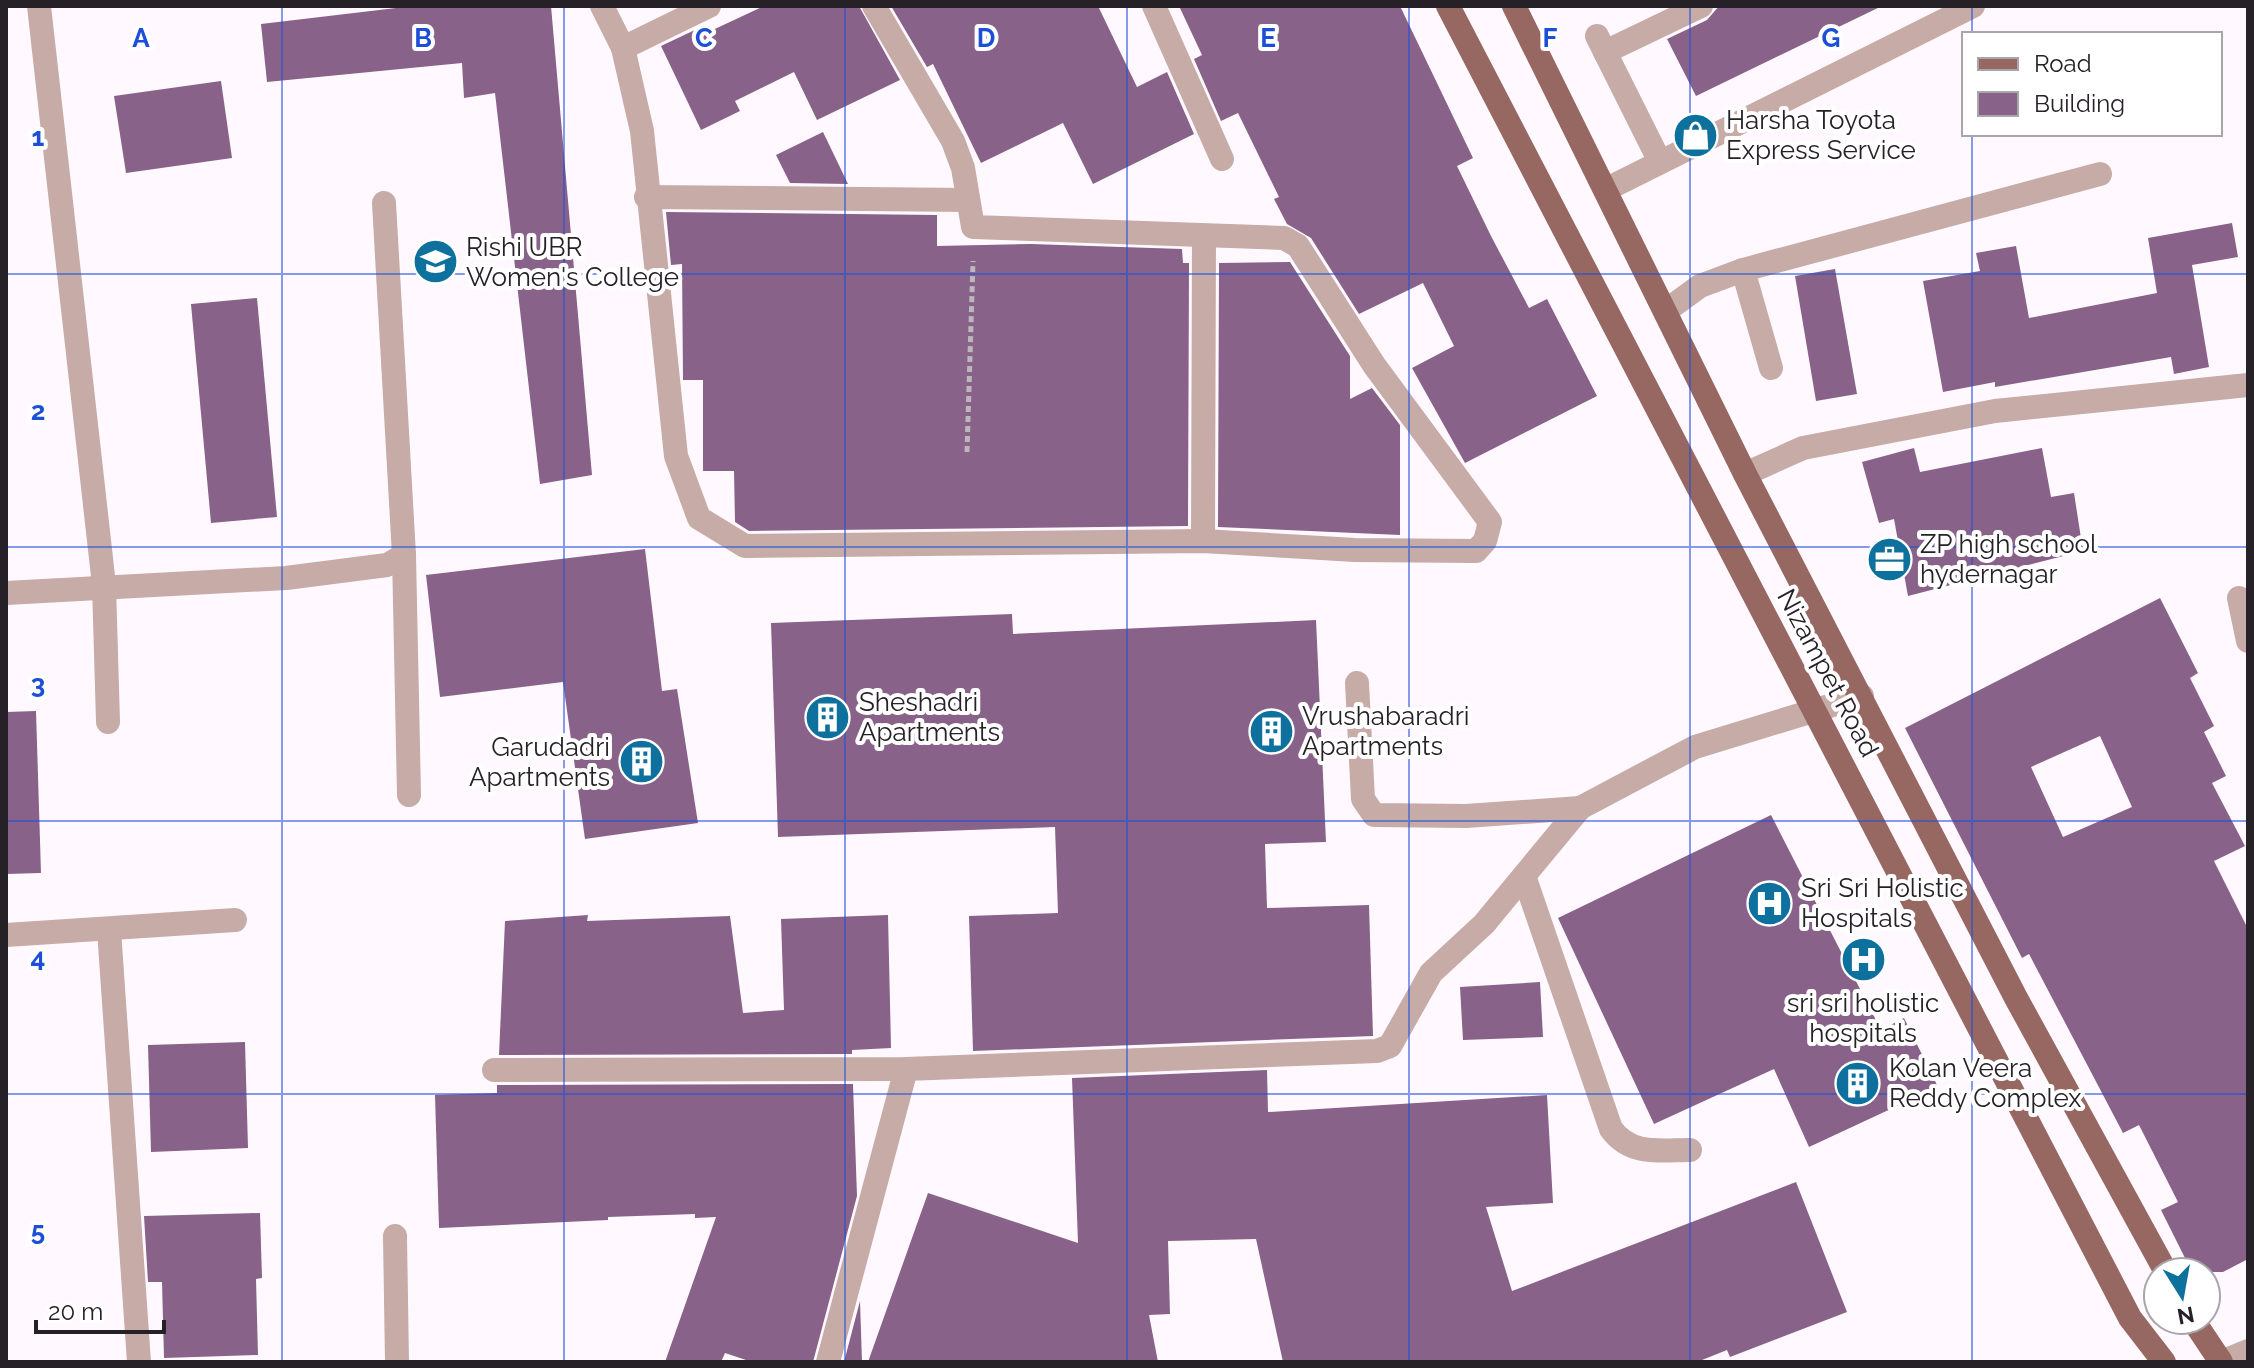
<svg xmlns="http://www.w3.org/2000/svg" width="2254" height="1368" viewBox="0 0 2254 1368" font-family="Raleway,sans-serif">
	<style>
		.building { fill: #886288; fill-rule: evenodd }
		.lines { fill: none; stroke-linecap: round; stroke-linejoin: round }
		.path { stroke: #bdb7bd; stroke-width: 5; stroke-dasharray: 6 4; stroke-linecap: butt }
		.minor { stroke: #c6aba7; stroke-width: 24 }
		.major { stroke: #976762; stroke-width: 24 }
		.grid { fill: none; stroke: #1d4ed8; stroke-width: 2; stroke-opacity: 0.55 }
		.labels { text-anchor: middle; stroke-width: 8; stroke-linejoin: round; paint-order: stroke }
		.poi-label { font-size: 26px; fill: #262126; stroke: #fff; text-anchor: start }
		.street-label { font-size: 26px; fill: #262126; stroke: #fff }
		.grid-label { font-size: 26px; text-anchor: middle; font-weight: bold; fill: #1d4ed8; stroke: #fff; stroke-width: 8; stroke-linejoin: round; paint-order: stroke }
	</style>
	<rect width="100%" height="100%" fill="#fff9ff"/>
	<g class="building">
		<path d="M413,6H551L592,475L540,484L495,93L464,98L462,63L267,82L261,24Z"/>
		<path d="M764,6H859L900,80L817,120L794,72L735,101L740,111L701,130L661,46L699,28L702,35Z"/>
		<path d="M891,6H1098L1137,87L1167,72L1194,134L1093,184L1063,123L981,163L933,64L927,67Z"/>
		<path d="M1179,6H1400L1473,158L1457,166L1491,236L1529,308L1547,299L1597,396L1465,463L1412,368L1454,346L1423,283L1359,314L1311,238L1287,224L1274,199L1279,197L1238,113L1221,121L1194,59L1202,55Z"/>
		<path d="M1719,6H1882L1696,96L1667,39L1707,20Z"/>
		<path d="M221,81L232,158L126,173L114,96Z"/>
		<path d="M823,132L848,184L790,183L776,155Z"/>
		<path d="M666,212L937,215V246L1031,244L1182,249L1183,263H1189L1188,526L749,531L735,522L734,471H703V380H683L682,264L671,265Z"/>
		<path d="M2232,223L2238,257L2192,265L2209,367L2174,374L2171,357L1995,387V382L1943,392L1923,281L1980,271L1976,253L2016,246L2029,318L2157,293L2148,238Z"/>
		<path d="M1290,262L1350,356V399L1372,388L1400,425V535L1218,527L1219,263Z"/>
		<path d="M1835,269L1857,394L1816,401L1795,276Z"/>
		<path d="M257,298L277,517L211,523L191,304Z"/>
		<path d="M1914,448L1920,472L2042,448L2051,497L2074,493L2083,551L1908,596L1894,519L1879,523L1862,462Z"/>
		<path d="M645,549L662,691L677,689L698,823L585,839L563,682L440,697L426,575Z"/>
		<path d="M2160,598L2198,673L2190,678L2214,726L2204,732L2226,776L2212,783L2245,846L2214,861L2248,929V1259L2223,1272H2192L2161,1210L2178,1202L2139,1125L2123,1133L2029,954L2022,958L1905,728ZM2100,736L2132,807L2063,837L2031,767Z"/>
		<path d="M1012,614L1013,634L1316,620L1326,842L1265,844L1267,908L1369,905L1373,1036L973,1051L969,916L1058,913L1055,827L778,837L771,623Z"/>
		<path d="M36,711L41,873L6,874V712Z"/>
		<path d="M1771,815L1881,1030L1904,1018L1938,1087L1809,1147L1774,1069L1654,1124L1558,918Z"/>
		<path d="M588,915L587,921L730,916L743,1013L784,1010L781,919L888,915L891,1048L852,1050V1054L499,1055L505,921Z"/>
		<path d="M1540,982L1543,1037L1463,1040L1460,987Z"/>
		<path d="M245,1042L248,1148L151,1152L148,1045Z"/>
		<path d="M1267,1070L1268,1112L1547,1095L1553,1203L1486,1207L1512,1291L1796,1182L1847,1312L1730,1357L1727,1350L1697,1362H1283L1256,1239L1168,1241L1170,1314L1149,1315L1158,1362H868L928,1193L1078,1243L1072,1078Z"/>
		<path d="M853,1084L857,1196L813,1362H752L725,1353L721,1362H665L716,1217L695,1218V1214L608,1217V1220L439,1228L435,1095L497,1093V1085Z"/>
		<path d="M260,1213L262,1278L256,1279L258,1355L164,1358L162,1282H148L144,1216Z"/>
		<path d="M860,1301L862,1362H844Z"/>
	</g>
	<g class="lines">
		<path class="path" d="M967,452L973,261"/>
		<g class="minor">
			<path d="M39,6L104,585L108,722"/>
			<path d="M602,6L623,48L709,6"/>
			<path d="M1154,6L1222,159"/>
			<path d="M1597,36L1660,162"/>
			<path d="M623,48L642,131L676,456L699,518L745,546L1203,541L1355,550L1476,551L1485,541L1490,522L1374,365L1298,246L1284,238L973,227L963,168L953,141L874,6"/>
			<path d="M1605,52L1701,6"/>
			<path d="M1607,189L1973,6"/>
			<path d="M646,197L968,200"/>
			<path d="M1743,270L1771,368"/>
			<path d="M1667,310L1700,286L1743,270L2100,174"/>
			<path d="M1745,474L1803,448L1995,411L2248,385"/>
			<path d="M1203,541L1204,236"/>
			<path d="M404,555L409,795"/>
			<path d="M6,593L286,578L387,565L404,555L384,203"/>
			<path d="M2239,598L2248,641"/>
			<path d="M1357,683L1363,799L1374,815L1466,816L1580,808"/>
			<path d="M1524,876L1611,1129C1631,1156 1659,1150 1690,1150"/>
			<path d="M109,930L139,1362"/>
			<path d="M6,935L235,920"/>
			<path d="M494,1070L906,1069L1377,1051L1390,1046L1431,973L1484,924L1580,808L1695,747L1862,696"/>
			<path d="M395,1236L397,1362"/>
			<path d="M828,1362L906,1069"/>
			<path d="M2221,1362L2248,1351"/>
		</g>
		<g class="major">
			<path d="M1448,6L2130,1318L2164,1362"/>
			<path d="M1514,6L1745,474L2016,998L2166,1272"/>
			<path d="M2193,1320L2221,1362"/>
		</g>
	</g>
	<path class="grid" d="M282,6V1362M564,6V1362M845,6V1362M1127,6V1362M1409,6V1362M1690,6V1362M1972,6V34M1972,134V1362M6,274H2248M6,547H2248M6,821H2248M6,1094H2248"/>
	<defs>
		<symbol id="shop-disc" viewBox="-11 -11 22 22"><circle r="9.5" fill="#0d709d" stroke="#fff"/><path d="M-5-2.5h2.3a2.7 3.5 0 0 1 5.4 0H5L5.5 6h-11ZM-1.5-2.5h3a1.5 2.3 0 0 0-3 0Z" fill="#fff"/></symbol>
		<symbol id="university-disc" viewBox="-11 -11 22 22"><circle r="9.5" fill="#0d709d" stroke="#fff"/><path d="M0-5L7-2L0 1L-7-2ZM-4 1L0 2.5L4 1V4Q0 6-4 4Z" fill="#fff"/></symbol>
		<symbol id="office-disc" viewBox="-11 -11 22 22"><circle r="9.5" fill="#0d709d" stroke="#fff"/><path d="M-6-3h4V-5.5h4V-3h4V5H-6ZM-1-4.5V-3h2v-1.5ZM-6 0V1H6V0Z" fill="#fff"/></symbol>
		<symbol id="building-disc" viewBox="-11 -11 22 22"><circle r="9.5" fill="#0d709d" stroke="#fff"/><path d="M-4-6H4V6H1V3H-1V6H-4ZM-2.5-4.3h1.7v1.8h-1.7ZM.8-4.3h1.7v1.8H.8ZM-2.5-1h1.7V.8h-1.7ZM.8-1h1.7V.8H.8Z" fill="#fff"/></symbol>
		<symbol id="hospital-disc" viewBox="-11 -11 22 22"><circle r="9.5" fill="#0d709d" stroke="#fff"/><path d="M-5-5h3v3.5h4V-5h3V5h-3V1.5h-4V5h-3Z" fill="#fff"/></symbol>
	</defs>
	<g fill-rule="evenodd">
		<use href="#shop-disc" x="1670" y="110" width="51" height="51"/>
		<use href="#university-disc" x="410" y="236" width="51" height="51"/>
		<use href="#office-disc" x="1864" y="534" width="51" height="51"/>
		<use href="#building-disc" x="802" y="692" width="51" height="51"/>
		<use href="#building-disc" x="1246" y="706" width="51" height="51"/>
		<use href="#building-disc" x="616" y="736" width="51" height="51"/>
		<use href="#hospital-disc" x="1744" y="878" width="51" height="51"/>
		<use href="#hospital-disc" x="1838" y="934" width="51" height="51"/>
		<use href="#building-disc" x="1832" y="1058" width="51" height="51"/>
	</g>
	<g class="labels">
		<g class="poi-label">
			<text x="1726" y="129">Harsha Toyota<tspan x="1726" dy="30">Express Service</tspan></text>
			<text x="466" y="256">Rishi UBR<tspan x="466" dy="30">Women's College</tspan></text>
			<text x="1920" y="553">ZP high school<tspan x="1920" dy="30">hydernagar</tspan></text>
			<text x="859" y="711">Sheshadri<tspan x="859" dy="30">Apartments</tspan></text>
			<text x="1302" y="725">Vrushabaradri<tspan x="1302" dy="30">Apartments</tspan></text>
			<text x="610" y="756" text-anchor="end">Garudadri<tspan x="610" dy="30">Apartments</tspan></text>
			<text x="1801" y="897">Sri Sri Holistic<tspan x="1801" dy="30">Hospitals</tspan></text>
			<text x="1863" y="1012" text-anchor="middle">sri sri holistic<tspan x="1863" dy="30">hospitals</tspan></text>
			<text x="1889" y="1077">Kolan Veera<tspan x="1889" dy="30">Reddy Complex</tspan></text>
		</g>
		<g class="street-label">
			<text transform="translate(1828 673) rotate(62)" y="9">Nizampet Road</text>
		</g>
	</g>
	<g class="grid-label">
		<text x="141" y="47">A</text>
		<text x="423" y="47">B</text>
		<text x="704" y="47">C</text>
		<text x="986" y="47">D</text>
		<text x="1268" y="47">E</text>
		<text x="1550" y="47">F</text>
		<text x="1831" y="47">G</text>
		<text x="38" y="146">1</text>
		<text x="38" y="420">2</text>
		<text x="38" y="693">3</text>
		<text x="38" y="967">4</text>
		<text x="38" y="1240">5</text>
	</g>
	<rect width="2254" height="1368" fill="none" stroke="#262126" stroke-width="16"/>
	<rect x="1962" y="32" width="260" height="104" fill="#ffffff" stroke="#a8a6a8" stroke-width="2"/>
	<rect x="1978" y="58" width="40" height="12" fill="#976762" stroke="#a8a6a8" stroke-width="2"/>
	<text x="2034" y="72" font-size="24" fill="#262126">Road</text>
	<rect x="1978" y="92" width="40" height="24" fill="#886288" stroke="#a8a6a8" stroke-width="2"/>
	<text x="2034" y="112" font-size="24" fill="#262126">Building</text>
	<g transform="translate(2182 1296) rotate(169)"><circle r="38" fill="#ffffff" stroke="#a8a6a8" stroke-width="2"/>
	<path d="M0-6L14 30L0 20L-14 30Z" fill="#0d709d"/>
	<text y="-12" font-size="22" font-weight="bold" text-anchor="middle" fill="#262126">N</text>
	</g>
	<path d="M36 1320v12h128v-12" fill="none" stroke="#262126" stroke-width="4"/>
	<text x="48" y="1320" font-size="24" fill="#262126" stroke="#ffffff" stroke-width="6" paint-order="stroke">20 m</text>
</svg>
